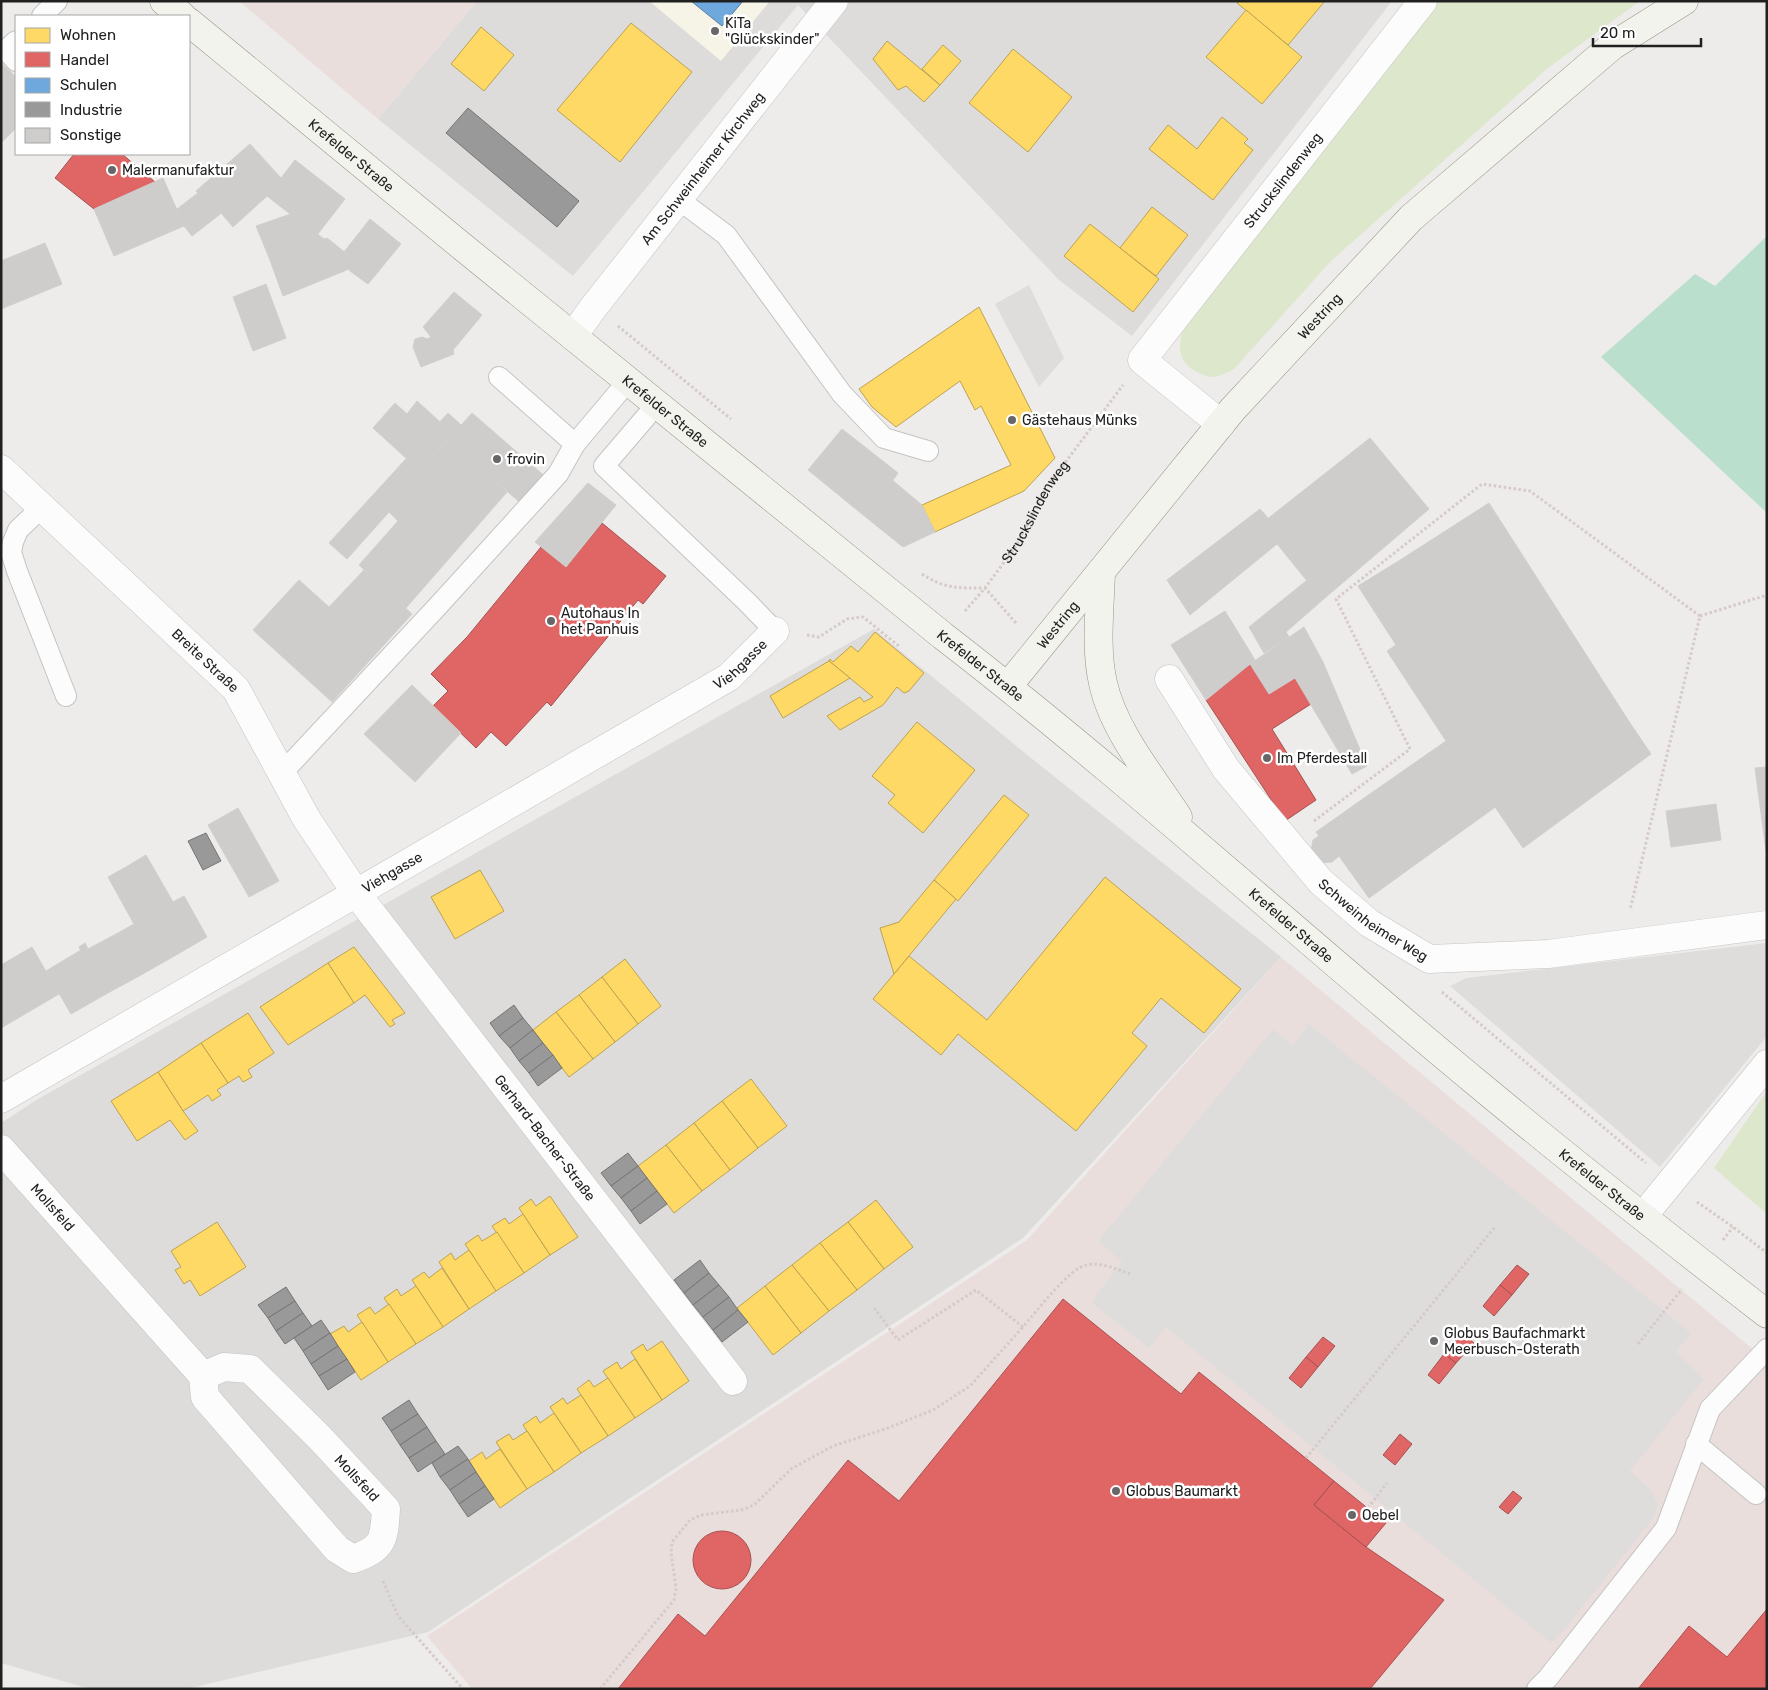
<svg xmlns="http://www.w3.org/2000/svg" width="1768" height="1690" viewBox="0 0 1768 1690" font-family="Rubik,sans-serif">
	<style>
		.residential { fill: #dddcdb }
		.commercial { fill: #eadedd }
		.education { fill: #f6f4e7 }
		.grass { fill: #dce7cc }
		.pitch { fill: #badfcd }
		.parking { fill: #dedddc }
		.homes { fill: #ffd966; stroke: #bca251 }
		.shops { fill: #e06666; stroke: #a65151 }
		.schools { fill: #6fa8dc; stroke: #577fa4 }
		.industry { fill: #999; stroke: #757575 }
		.building { fill: #cfcdcb; stroke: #d1cecc }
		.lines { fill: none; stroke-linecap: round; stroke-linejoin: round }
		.service-casing { stroke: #c4c3c2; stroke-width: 22 }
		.minor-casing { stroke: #c4c3c2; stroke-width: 29 }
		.secondary-casing { stroke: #959683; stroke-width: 29 }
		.path { stroke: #d6cac9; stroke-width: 3; stroke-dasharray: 2.5 2.5; stroke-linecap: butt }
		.service { stroke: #fcfcfc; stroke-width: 20 }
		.minor { stroke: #fcfcfc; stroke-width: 28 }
		.secondary { stroke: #f3f3ed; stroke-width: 28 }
		.poi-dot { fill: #686767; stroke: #fff; stroke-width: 2 }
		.labels { text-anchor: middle; stroke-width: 5; stroke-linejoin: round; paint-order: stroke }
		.poi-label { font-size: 14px; fill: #202020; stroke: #fff; text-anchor: start }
		.street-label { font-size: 14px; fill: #202020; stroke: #fff }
	</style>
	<rect width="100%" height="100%" fill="#eeecea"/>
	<g class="residential">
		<path d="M477,1H1392L1132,336L1059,280L798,5L573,276L378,119Z"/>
		<path d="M874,629L1031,758L1281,957L1023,1238L428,1632L186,1689H90L1,1663V1123L38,1099Z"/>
	</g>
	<g class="commercial">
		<path d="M239,1H477L378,119Z"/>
		<path d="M1281,957L1767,1361V1689H472L427,1636L1027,1240Z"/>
	</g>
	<path class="education" d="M649,1H770L721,61Z"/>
	<g class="grass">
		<path d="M1436,1H1640L1548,68L1330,262L1234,369C1227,373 1220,376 1212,377C1208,377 1205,375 1201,374C1181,366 1177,352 1182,332L1309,164Z"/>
		<path d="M1767,1091V1214L1714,1168Z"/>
	</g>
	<path class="pitch" d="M1767,236V513L1601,357L1695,274L1715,286Z"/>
	<g class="parking">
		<path d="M1029,285L1064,358L1039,387L995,304Z"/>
		<path d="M1767,943V1036L1660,1167L1450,986L1466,978Z"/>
		<path d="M1309,1024L1691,1333L1676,1352L1704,1379L1630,1471L1651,1490L1658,1504L1653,1519L1563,1631L1551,1643L1166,1327L1149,1348L1091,1302L1122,1262L1098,1241L1273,1029L1293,1045Z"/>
	</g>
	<g class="homes">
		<path d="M1238,1H1325L1288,45L1237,3Z"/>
		<path d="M1246,10L1302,57L1262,104L1206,57Z"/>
		<path d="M631,23L692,72L620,162L557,110Z"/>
		<path d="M481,27L514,55L484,91L451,64Z"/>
		<path d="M887,41L940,85L924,102L906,86L898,90L873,59Z"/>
		<path d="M943,45L961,61L940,85L922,69Z"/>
		<path d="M1013,49L1072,97L1028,152L969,103Z"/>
		<path d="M1222,117L1248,139L1244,143L1253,150L1213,200L1149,149L1168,125L1197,149Z"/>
		<path d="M1152,207L1188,235L1156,276L1120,248Z"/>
		<path d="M1090,224L1159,279L1133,312L1064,256Z"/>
		<path d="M979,307L1055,458L1024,491L935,532L922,505L1011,465L981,406L975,410L960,381L896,427L872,407L859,389Z"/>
		<path d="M875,632L924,673L909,691L904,693L897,687L883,705L840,730L827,716L860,697L864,702L873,697L829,661L830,659L833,662L851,646L858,652Z"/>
		<path d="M829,661L850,678L783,718L770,696Z"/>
		<path d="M917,722L975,770L923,833L888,803L895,795L872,776Z"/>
		<path d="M1004,795L1029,815L958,901L934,880Z"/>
		<path d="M480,870L504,911L455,939L431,897Z"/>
		<path d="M1105,877L1241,989L1204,1033L1161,998L1132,1033L1147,1046L1076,1131L958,1034L941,1055L873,999L909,956L987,1020Z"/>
		<path d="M934,880L956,899L894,974L880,928L899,922Z"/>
		<path d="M354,947L405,1013L392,1020L395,1024L390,1027L365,995L354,1003L328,963Z"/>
		<path d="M625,959L661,1006L638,1024L602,977Z"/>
		<path d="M328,963L354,1003L288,1045L260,1007Z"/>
		<path d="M602,977L638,1024L615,1042L579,995Z"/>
		<path d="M579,995L615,1042L593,1059L556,1012Z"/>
		<path d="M556,1012L593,1059L569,1077L533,1030Z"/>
		<path d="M248,1013L274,1053L248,1070L252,1077L243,1082L239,1076L228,1083L201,1043Z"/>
		<path d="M201,1043L228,1083L217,1090L221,1095L212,1101L208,1095L183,1111L158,1072Z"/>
		<path d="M158,1072L183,1111L198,1131L185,1140L170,1120L137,1141L111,1101Z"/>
		<path d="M751,1079L787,1126L758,1148L722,1101Z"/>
		<path d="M722,1101L758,1148L730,1170L694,1123Z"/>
		<path d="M694,1123L730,1170L702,1191L666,1145Z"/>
		<path d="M666,1145L702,1191L674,1213L638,1166Z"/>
		<path d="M550,1196L578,1237L550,1255L519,1208L531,1199L536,1206Z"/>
		<path d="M876,1200L913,1247L884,1269L848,1222Z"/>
		<path d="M523,1214L550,1255L524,1273L492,1226L505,1218L509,1224Z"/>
		<path d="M217,1222L246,1267L200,1296L190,1280L184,1284L175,1270L181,1267L171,1251Z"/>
		<path d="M848,1222L884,1269L857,1290L820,1243Z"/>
		<path d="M497,1232L524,1273L496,1291L465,1244L478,1235L482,1241Z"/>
		<path d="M820,1243L857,1290L829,1311L792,1265Z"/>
		<path d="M469,1250L496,1291L469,1309L439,1262L451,1253L455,1260Z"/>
		<path d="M792,1265L829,1311L801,1333L765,1286Z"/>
		<path d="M442,1268L469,1309L443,1327L412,1280L424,1272L429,1278Z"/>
		<path d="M416,1286L443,1327L416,1344L384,1298L397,1289L401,1296Z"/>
		<path d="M765,1286L801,1333L773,1355L737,1308Z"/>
		<path d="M389,1304L416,1344L388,1362L357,1315L370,1307L375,1314Z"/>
		<path d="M362,1322L388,1362L361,1380L330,1334L344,1326L348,1332Z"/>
		<path d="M662,1341L689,1381L662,1400L631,1352L643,1344L647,1351Z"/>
		<path d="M635,1359L662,1400L635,1418L603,1371L617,1362L621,1369Z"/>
		<path d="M608,1378L635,1418L608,1436L577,1389L589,1380L594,1387Z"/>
		<path d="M581,1395L608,1436L581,1453L550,1407L563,1398L567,1404Z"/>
		<path d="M554,1413L581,1453L554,1472L523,1425L536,1416L540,1423Z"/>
		<path d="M527,1431L554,1472L527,1489L496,1442L509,1434L513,1440Z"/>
		<path d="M500,1449L527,1489L500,1508L469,1461L482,1452L486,1459Z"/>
	</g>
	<g class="shops">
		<path d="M74,154H122L155,182L94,209L55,178Z"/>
		<path d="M602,523L666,576L643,604L638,600L551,706L547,702L506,746L491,732L476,748L433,706L448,691L431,674L467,637L541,547L566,567Z"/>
		<path d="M1250,664L1269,694L1295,678L1311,704L1272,729L1316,800L1285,821L1206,700Z"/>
		<path d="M1517,1265L1529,1274L1512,1295L1500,1285Z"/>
		<path d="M1500,1285L1512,1295L1494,1316L1483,1306Z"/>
		<path d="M1063,1299L1181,1394L1199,1372L1334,1481L1314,1505L1366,1547L1444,1600L1370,1689H618L678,1614L705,1636L848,1460L899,1501Z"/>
		<path d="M1462,1333L1474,1343L1456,1363L1444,1354Z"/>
		<path d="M1323,1337L1335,1346L1318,1367L1306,1357Z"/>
		<path d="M1444,1354L1456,1363L1439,1384L1428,1375Z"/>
		<path d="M1306,1357L1318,1367L1301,1388L1289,1378Z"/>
		<path d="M1400,1434L1412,1444L1395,1465L1383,1455Z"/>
		<path d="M1334,1481L1386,1523L1366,1547L1314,1505Z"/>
		<path d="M1513,1491L1522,1498L1508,1514L1499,1507Z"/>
		<circle cx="722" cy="1560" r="29"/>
		<path d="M1767,1609V1689H1638L1689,1626L1727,1657Z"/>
	</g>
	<path class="schools" d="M691,1H743L722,26Z"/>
	<g class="industry">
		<path d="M468,108L579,201L557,227L446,133Z"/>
		<path d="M206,833L221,861L203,870L188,841Z"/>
		<path d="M514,1005L523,1018L499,1036L490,1023Z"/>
		<path d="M523,1018L533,1030L510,1048L499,1036Z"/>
		<path d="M533,1030L543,1043L519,1061L510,1048Z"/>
		<path d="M543,1043L553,1055L529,1073L519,1061Z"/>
		<path d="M553,1055L562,1068L538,1086L529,1073Z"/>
		<path d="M628,1153L638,1166L611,1186L601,1173Z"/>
		<path d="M638,1166L647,1178L621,1198L611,1186Z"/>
		<path d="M647,1178L657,1191L631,1211L621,1198Z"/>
		<path d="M657,1191L667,1204L640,1224L631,1211Z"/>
		<path d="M700,1260L709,1273L684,1293L674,1280Z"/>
		<path d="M709,1273L719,1285L693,1305L684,1293Z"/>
		<path d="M719,1285L729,1297L703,1317L693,1305Z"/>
		<path d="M286,1287L295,1301L268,1318L258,1305Z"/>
		<path d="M729,1297L738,1310L713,1330L703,1317Z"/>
		<path d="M295,1301L303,1313L276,1331L268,1318Z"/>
		<path d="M738,1310L748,1322L722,1342L713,1330Z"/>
		<path d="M303,1313L312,1326L285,1344L276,1331Z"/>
		<path d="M321,1320L330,1333L303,1351L294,1338Z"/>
		<path d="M330,1333L338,1346L311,1364L303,1351Z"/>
		<path d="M338,1346L347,1359L319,1376L311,1364Z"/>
		<path d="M347,1359L355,1372L328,1390L319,1376Z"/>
		<path d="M409,1400L418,1414L391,1431L382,1418Z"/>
		<path d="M418,1414L427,1427L400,1445L391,1431Z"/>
		<path d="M427,1427L436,1441L409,1458L400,1445Z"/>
		<path d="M436,1441L445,1454L418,1472L409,1458Z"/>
		<path d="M458,1446L468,1459L440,1477L432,1463Z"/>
		<path d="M468,1459L476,1472L450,1490L440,1477Z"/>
		<path d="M476,1472L485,1486L459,1504L450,1490Z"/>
		<path d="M485,1486L494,1499L468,1517L459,1504Z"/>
	</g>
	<g class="building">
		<path d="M1,63L16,77V128L1,143Z"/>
		<path d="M250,144L281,178L267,196L233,227L221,213L219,215L196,191Z"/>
		<path d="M295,160L345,199L317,235L267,196Z"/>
		<path d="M163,178L184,226L114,256L94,209Z"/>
		<path d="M198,193L219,215L192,236L184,226L177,209Z"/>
		<path d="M291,214L324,239L270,260L256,226Z"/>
		<path d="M370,219L401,244L368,284L350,271L357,262L344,252Z"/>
		<path d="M327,238L357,262L350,271L349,269L283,296L270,260Z"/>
		<path d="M45,243L62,284L1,309V261Z"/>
		<path d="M266,284L286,338L253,351L233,297Z"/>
		<path d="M454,292L482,315L453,350L454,354L421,367L413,347L415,339L422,337L427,339L431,337L423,327Z"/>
		<path d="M417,401L440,422L407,459L373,428L395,403L407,414Z"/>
		<path d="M448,413L461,425L385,508L389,512L347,559L329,543Z"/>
		<path d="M472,413L548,479L524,506L448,440Z"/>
		<path d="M842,429L898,473L893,480L885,474L857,510L808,470Z"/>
		<path d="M1370,438L1429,509L1326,597L1311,577L1307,581L1261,524Z"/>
		<path d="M448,440L507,492L406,608L359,565L398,521L385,508Z"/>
		<path d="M885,474L922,505L935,532L903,547L857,510Z"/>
		<path d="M588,483L616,505L566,567L535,542Z"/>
		<path d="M1489,503L1628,720L1536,778L1397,562Z"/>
		<path d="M1260,509L1269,519L1261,524L1277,544L1190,615L1167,580Z"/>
		<path d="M1397,562L1536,778L1416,864L1367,796L1446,741L1387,651L1396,645L1358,586Z"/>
		<path d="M364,570L412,614L332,702L253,630L299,580L329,607Z"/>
		<path d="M1311,577L1326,597L1286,632L1289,637L1264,653L1249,627Z"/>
		<path d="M1225,611L1255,660L1206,700L1171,645Z"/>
		<path d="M1304,627L1323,662L1367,766L1352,774L1295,678L1269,694L1250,664Z"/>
		<path d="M412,685L461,733L415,782L364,734Z"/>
		<path d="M1628,720L1651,754L1523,848L1495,807L1536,778Z"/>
		<path d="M1767,767V851H1766L1755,768Z"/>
		<path d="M1367,796L1416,864L1369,898L1339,856L1332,862L1319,863L1311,851L1313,840L1319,836L1316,832Z"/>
		<path d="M1716,804L1721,840L1671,847L1666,811Z"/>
		<path d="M238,808L279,881L249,897L208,825Z"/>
		<path d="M146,855L173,902L184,896L207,937L176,955L126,867Z"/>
		<path d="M126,867L176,955L141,975L118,933L134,924L108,877Z"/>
		<path d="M118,933L141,975L106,994L79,947L85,943L88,949Z"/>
		<path d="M32,947L59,994L1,1028V965Z"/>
		<path d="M81,950L106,994L71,1014L46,971Z"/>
	</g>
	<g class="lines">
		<defs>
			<g id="service">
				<path d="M42,16L57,1"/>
				<path d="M16,41L6,50L16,61"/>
				<path d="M678,199L726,235L842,394L884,438L928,451"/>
				<path d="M499,377L575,444L628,381"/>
				<path d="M657,404L604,466L747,602L775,631"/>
				<path d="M42,507L18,530L13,542L11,552L17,571L66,696"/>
				<path d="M282,773L437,607L558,474L575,444"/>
				<path d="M1696,1444L1756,1494"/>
				<path d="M1537,1689L1548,1678L1666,1528L1710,1409L1767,1349"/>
			</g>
			<g id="minor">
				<path id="s2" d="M573,336L593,308L834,1"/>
				<path id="s3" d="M1221,424L1142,360L1423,1"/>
				<path id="s4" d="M1,469L236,689L306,818L356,893L733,1381"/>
				<path id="s5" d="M1169,679L1226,769L1321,882L1369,923L1429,959L1548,954L1767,925"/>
				<path id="s6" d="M1,1099L729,677L775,631"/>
				<path id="s7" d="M1,1149L203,1376L205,1397L337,1549L353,1559C384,1548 384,1540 386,1509L320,1438L250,1369L224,1367L203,1376"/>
				<path d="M1643,1216L1767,1064"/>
			</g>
			<g id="secondary">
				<path d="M164,1L182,16"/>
				<path id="s8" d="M189,22L464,248L943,636C1127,778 1298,935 1477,1083C1572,1162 1669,1238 1767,1314"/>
				<path d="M1101,572C1100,607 1095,649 1103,683C1113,730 1152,777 1178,817"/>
				<path id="s9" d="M1008,686L1233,409L1411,218L1612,46L1684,1"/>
			</g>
		</defs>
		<use href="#service" class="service-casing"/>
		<use href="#minor" class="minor-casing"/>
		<use href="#secondary" class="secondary-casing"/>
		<g class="path">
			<path d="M618,326L731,419"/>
			<path d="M922,574C944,589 960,588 985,588L1016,623"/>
			<path id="s1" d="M965,611L985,588L1016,546L1047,487L1123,385"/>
			<path d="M1700,616L1767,595"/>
			<path d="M807,635L819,637L847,619L863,617L900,647"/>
			<path d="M1314,821L1410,749L1336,599L1482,484L1530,491L1700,616L1630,910"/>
			<path d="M1442,992L1646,1163"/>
			<path d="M1697,1202L1733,1227L1767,1253"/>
			<path d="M1723,1240L1733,1227"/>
			<path d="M874,1308L898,1340L976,1290L1023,1327C1036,1312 1070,1267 1087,1265C1102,1262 1116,1269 1130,1274"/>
			<path d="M1638,1344L1682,1289"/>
			<path d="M1306,1458L1495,1227"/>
			<path d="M1368,1508L1387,1483"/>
			<path d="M383,1581L398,1616L463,1689"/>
			<path d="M600,1689L674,1600L676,1588L671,1553L672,1542L690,1520L701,1515L741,1510L754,1505L791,1469L833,1446L888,1428L933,1410L970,1386L1023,1327"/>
		</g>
		<use href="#service" class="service"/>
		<use href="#minor" class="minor"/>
		<use href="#secondary" class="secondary"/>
	</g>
	<g class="poi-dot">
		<circle cx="715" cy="31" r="5"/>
		<circle cx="112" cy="170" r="5"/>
		<circle cx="1012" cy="420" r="5"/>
		<circle cx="497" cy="459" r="5"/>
		<circle cx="551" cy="621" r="5"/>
		<circle cx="1267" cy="758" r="5"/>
		<circle cx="1434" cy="1341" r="5"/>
		<circle cx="1116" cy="1491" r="5"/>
		<circle cx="1352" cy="1515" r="5"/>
	</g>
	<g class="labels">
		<g class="poi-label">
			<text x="725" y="28">KiTa<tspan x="725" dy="16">"Glückskinder"</tspan></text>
			<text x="122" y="175">Malermanufaktur</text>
			<text x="1022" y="425">Gästehaus Münks</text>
			<text x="507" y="464">frovin</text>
			<text x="561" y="618">Autohaus In<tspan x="561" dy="16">het Panhuis</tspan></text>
			<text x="1277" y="763">Im Pferdestall</text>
			<text x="1444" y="1338">Globus Baufachmarkt<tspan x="1444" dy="16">Meerbusch-Osterath</tspan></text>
			<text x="1126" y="1496">Globus Baumarkt</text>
			<text x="1362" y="1520">Oebel</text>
		</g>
		<g class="street-label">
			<text dy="5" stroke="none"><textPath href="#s8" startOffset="210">Krefelder Straße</textPath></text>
			<text dy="5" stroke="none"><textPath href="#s2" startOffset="212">Am Schweinheimer Kirchweg</textPath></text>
			<text dy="5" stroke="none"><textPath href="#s3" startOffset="330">Struckslindenweg</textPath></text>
			<text dy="5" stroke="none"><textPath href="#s9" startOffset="484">Westring</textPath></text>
			<text dy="5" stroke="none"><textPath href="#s8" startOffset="615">Krefelder Straße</textPath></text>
			<text dy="5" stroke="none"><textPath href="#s1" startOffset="122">Struckslindenweg</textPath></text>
			<text dy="5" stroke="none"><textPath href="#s9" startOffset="79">Westring</textPath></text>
			<text dy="5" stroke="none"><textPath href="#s4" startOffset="280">Breite Straße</textPath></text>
			<text dy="5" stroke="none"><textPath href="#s6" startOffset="858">Viehgasse</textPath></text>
			<text dy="5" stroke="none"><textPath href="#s8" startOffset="1020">Krefelder Straße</textPath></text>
			<text dy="5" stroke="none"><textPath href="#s6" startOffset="452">Viehgasse</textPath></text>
			<text dy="5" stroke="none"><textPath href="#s5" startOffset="319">Schweinheimer Weg</textPath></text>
			<text dy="5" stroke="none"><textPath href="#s8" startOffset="1425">Krefelder Straße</textPath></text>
			<text dy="5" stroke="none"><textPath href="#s4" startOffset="868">Gerhard-Bacher-Straße</textPath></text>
			<text dy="5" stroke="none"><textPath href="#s8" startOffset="1830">Krefelder Straße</textPath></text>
			<text dy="5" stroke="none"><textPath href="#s7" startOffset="78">Mollsfeld</textPath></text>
			<text transform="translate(357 1478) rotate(47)" y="5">Mollsfeld</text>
		</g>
	</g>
	<rect width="1768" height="1690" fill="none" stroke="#202020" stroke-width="5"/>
	<rect x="15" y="15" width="175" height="140" fill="#ffffff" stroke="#a6a6a6"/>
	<rect x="25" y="28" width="25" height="15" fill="#ffd966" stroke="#a6a6a6"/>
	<text x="60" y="40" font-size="15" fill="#202020">Wohnen</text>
	<rect x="25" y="52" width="25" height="15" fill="#e06666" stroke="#a6a6a6"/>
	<text x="60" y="65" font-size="15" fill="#202020">Handel</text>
	<rect x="25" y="78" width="25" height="15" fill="#6fa8dc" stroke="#a6a6a6"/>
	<text x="60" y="90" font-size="15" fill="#202020">Schulen</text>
	<rect x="25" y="102" width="25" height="15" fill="#999999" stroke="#a6a6a6"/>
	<text x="60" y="115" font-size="15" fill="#202020">Industrie</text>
	<rect x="25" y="128" width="25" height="15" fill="#cfcdcb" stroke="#a6a6a6"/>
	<text x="60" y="140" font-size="15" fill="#202020">Sonstige</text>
	<path d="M1593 38v8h108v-8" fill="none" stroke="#202020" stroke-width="2.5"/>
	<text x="1600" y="38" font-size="15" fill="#202020" stroke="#ffffff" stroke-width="4" paint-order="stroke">20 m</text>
</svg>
